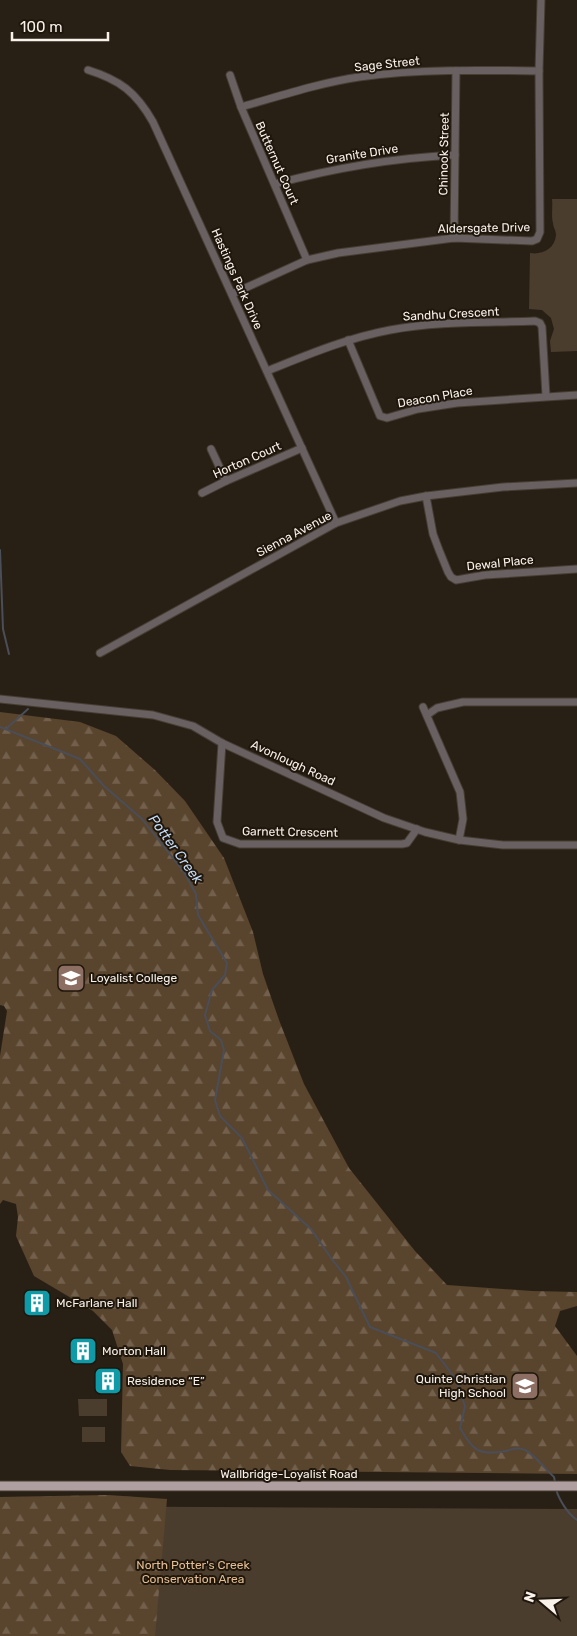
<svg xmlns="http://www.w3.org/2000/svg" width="577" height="1636" viewBox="0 0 577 1636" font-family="Rubik,sans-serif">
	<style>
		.green { fill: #4b3d2e }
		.forest { fill: url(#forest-firs) }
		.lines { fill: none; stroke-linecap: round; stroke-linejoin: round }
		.stream { stroke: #4a4e59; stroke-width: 2 }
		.minor-casing { stroke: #463d33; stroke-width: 9 }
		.major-casing { stroke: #463d33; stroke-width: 11 }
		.minor { stroke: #686061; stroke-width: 7 }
		.major { stroke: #af9fa0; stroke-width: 9 }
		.labels { text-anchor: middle; stroke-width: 4; stroke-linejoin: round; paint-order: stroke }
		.street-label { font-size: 12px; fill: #f8f2eb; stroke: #1f160c }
		.poi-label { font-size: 12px; fill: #f8f2eb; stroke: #1f160c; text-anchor: start }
		.park-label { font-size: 12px; fill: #e7be91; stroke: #1f160c }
		.water-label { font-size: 14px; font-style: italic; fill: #c4dbf6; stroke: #1f160c }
	</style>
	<defs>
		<pattern id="forest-firs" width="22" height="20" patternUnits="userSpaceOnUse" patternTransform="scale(1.25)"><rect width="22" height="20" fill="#59442d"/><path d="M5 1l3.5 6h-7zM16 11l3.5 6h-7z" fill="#725f4c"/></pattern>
	</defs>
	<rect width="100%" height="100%" fill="#292015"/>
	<g class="green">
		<path d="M552,199H577V351L551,352L550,341L554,329L551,318L542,310L529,309L530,253C542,255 555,249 556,235C556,230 553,227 553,223C551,216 553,206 552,199Z"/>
		<path d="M78,1399H107V1416H79Z"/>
		<rect x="82" y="1427" width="23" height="15"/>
		<path d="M0,1506L577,1509V1636H0Z"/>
	</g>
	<g class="forest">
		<path d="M0,712L80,722L116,736L155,770L185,801L224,858L253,932L263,974L279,1020L304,1084L349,1168L415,1251L447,1285L532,1291L577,1292V1306L560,1311L555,1326L577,1356V1474L170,1470L130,1466L121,1452L123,1364L112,1330L93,1311L34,1276L16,1236L18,1217L16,1204L3,1200L0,1204V1056L7,1011L4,1006L0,1005Z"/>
		<path d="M108,1495L167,1499L155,1636H0V1497Z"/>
	</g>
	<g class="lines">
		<g class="stream">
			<path d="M0,550L3,629L9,654"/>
			<path d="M0,727L80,759L104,786L142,819L184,872L196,894L198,915L227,963L225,975L212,990L205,1015L210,1031L221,1040L224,1050L215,1100L220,1116L242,1138L268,1190L311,1229L331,1258L346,1277L370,1327L436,1353L455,1378L465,1406L460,1428C473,1451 479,1456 506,1451C513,1449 519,1447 525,1450C535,1455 545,1469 554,1477L555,1482"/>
			<path d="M6,729L28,709"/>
			<path d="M556,1489C559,1500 568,1514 577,1520"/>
		</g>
		<defs>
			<g id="minor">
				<path d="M88,70C120,80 136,92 153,122L336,523"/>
				<path d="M230,75L241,107L307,260"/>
				<path d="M241,107C280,96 319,83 359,77C419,69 479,70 539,71"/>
				<path d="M275,184C334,168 394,158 455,155"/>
				<path d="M454,238L456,71"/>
				<path d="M232,294L307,260L338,253L454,238L532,241L537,239L540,232L539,71L541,0"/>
				<path d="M348,340L380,416L387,418L418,409L457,403L577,395"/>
				<path d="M267,371C307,355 347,338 390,330C438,321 487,323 535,321L540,323L542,327L546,396"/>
				<path d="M211,449L226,481"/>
				<path d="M202,493L226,481L302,448"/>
				<path d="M426,496L433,534L439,550L448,572L451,577L456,580L485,575L577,569"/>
				<path d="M100,653L336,523L400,501L426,496L503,487L577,483"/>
				<path d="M0,699L153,715L193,726L222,743L384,818L425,832L459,840L503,845H577"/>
				<path d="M423,707L460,792L463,819L459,840"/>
				<path d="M427,715L437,708L463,702H577"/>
				<path d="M222,743L217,822L223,838L240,844H402L407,843L417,829"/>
			</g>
			<path id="major" d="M0,1486H577"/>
		</defs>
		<use href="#minor" class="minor-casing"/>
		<use href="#major" class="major-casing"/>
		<use href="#minor" class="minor"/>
		<use href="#major" class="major"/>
	</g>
	<defs>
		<symbol id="university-square" viewBox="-11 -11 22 22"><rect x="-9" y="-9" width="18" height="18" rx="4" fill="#8d6e63" stroke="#1f160c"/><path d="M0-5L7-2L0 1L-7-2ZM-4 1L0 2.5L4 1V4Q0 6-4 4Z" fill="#fff"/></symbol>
		<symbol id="building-square" viewBox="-11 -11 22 22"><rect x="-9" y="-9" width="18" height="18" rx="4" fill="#0f9aa8" stroke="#1f160c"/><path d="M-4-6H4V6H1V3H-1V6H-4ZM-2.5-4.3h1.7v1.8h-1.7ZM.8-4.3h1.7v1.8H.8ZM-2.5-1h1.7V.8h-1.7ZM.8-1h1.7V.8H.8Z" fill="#fff"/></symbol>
		<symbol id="school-square" viewBox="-11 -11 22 22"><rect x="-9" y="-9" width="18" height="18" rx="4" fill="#8d6e63" stroke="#1f160c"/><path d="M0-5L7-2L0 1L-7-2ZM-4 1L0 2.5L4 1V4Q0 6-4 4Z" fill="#fff"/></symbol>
	</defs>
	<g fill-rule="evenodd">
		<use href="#university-square" x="55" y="962" width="32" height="32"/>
		<use href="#building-square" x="21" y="1287" width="32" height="32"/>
		<use href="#building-square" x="67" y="1335" width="32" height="32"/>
		<use href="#building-square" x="92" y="1365" width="32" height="32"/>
		<use href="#school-square" x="509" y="1370" width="32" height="32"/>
	</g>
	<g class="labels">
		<g class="street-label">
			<text transform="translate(387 64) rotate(-6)" y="4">Sage Street</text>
			<text transform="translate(362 154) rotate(-9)" y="4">Granite Drive</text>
			<text transform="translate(444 154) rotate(-89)" y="4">Chinook Street</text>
			<text transform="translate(277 163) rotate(66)" y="4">Butternut Court</text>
			<text transform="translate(484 228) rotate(-1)" y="4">Aldersgate Drive</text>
			<text transform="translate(237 279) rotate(66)" y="4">Hastings Park Drive</text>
			<text transform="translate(451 314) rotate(-3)" y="4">Sandhu Crescent</text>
			<text transform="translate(435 397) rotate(-10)" y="4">Deacon Place</text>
			<text transform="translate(247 460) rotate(-24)" y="4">Horton Court</text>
			<text transform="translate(294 534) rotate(-28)" y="4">Sienna Avenue</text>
			<text transform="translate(500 563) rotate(-6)" y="4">Dewal Place</text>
			<text transform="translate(293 763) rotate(25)" y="4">Avonlough Road</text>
			<text transform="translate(290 832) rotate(1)" y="4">Garnett Crescent</text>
			<text x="289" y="1478">Wallbridge-Loyalist Road</text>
		</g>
		<g class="poi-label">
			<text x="90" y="982">Loyalist College</text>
			<text x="56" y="1307">McFarlane Hall</text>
			<text x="102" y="1355">Morton Hall</text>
			<text x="506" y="1383" text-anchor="end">Quinte Christian<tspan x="506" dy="14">High School</tspan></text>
			<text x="127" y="1385">Residence “E”</text>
		</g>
		<g class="park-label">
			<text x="193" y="1569">North Potter's Creek<tspan x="193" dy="14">Conservation Area</tspan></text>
		</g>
		<g class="water-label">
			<text transform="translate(176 849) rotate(54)" y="5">Potter Creek</text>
		</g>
	</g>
	<g transform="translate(542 1601) rotate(289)" stroke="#1f160c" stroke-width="4" paint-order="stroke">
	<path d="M0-4L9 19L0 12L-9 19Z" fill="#f8f2eb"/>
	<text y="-8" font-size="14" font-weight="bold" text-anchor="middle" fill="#f8f2eb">N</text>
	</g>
	<path d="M12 32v8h96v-8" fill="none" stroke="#f8f2eb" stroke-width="2.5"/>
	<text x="20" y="32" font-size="15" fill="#f8f2eb" stroke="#1f160c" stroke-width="4" paint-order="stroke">100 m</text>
</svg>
